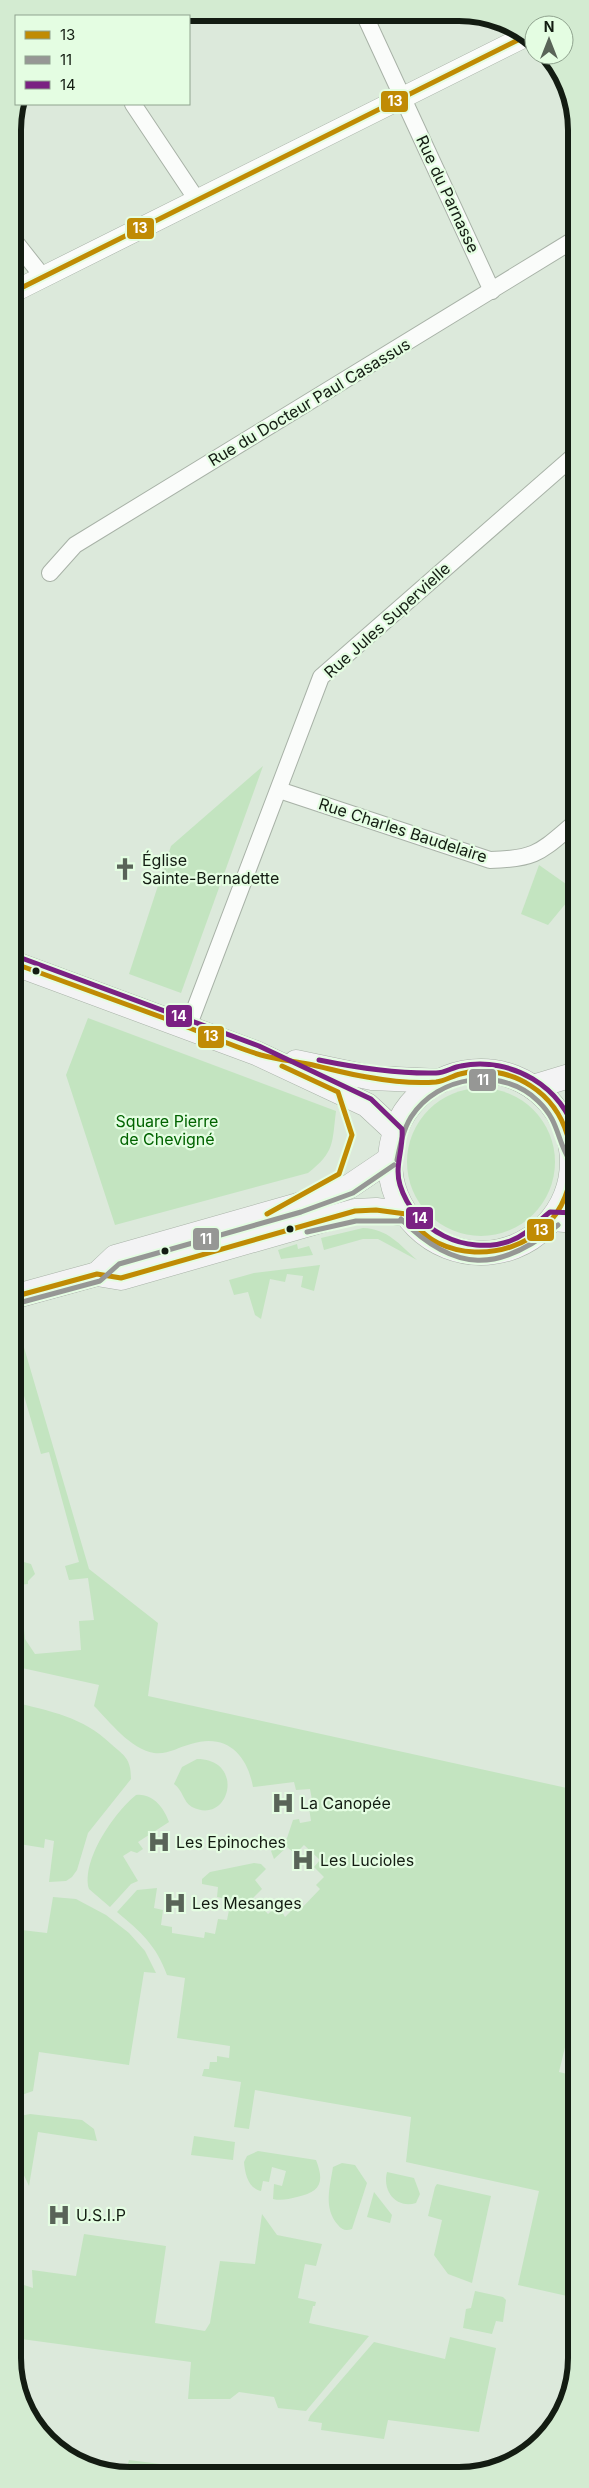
<svg xmlns="http://www.w3.org/2000/svg" width="589" height="2488" viewBox="0 0 589 2488" font-family="Inter,sans-serif">
	<style>
		.green { fill: #c3e4c0 }
		.lines { fill: none; stroke-linecap: round; stroke-linejoin: round }
		.minor-casing { stroke: #a8b2a7; stroke-width: 18 }
		.tertiary-casing { stroke: #a8b2a7; stroke-width: 22 }
		.secondary-casing { stroke: #a8b2a7; stroke-width: 25 }
		.minor { stroke: #fafcfa; stroke-width: 16 }
		.tertiary { stroke: #fafcfa; stroke-width: 21 }
		.secondary { stroke: #f3f3f4; stroke-width: 24 }
		.bus-1-casing { stroke: #e4fde2; stroke-width: 9 }
		.bus-2-casing { stroke: #e4fde2; stroke-width: 9 }
		.bus-3-casing { stroke: #e4fde2; stroke-width: 9 }
		.bus-1 { stroke: #c08b04; stroke-width: 5 }
		.bus-2 { stroke: #969795; stroke-width: 5 }
		.bus-3 { stroke: #7a2182; stroke-width: 5 }
		.bus-dot { fill: #131c12; stroke: #e4fde2; stroke-width: 2 }
		.labels { text-anchor: middle; stroke-width: 4.5; stroke-linejoin: round; paint-order: stroke }
		.street-label { font-size: 16px; fill: #131c12; stroke: #e4fde2 }
		.poi-label { font-size: 16px; fill: #131c12; stroke: #e4fde2; text-anchor: start }
		.park-label { font-size: 16px; fill: #016300; stroke: #e4fde2 }
		.rim { fill: none; stroke: #131c12; stroke-width: 6 }
		.line-badge { stroke: #e4fde2; stroke-width: 2 }
		.badge-label { font-size: 14px; text-anchor: middle; font-weight: bold; fill: #fff }
	</style>
	<rect width="100%" height="100%" fill="#dce9db"/>
	<g class="green">
		<path d="M263,766L181,993L129,974L171,846Z"/>
		<path d="M539,865L576,891L548,925L521,914Z"/>
		<path d="M88,1018L336,1111C332,1143 335,1152 308,1173L115,1225L66,1075Z"/>
		<circle cx="481" cy="1162" r="74"/>
		<path d="M363,1228C388,1229 399,1244 417,1260L378,1239H363L324,1250L321,1238Z"/>
		<path d="M297,1244L298,1249L309,1246L313,1255L281,1259L278,1250Z"/>
		<path d="M320,1265L314,1291L301,1287L303,1276L287,1274L285,1282L270,1279L261,1319L255,1315L248,1292L234,1295L229,1280L254,1273Z"/>
		<path d="M23,1344L89,1569L158,1623L148,1696L576,1790V2002L559,2072L576,2076V2298L518,2285L539,2191L406,2162L411,2117L255,2090L249,2129L234,2127L241,2082L202,2076L204,2069H209L210,2062H217V2056L229,2058L230,2046L177,2038L185,1978L167,1975C156,1945 141,1932 117,1912L137,1890L157,1888L154,1908L163,1910L161,1925L172,1927V1933L204,1938L205,1932L215,1934L218,1919L227,1920L231,1900L217,1897L218,1887L202,1884V1879L210,1872L254,1863L261,1864L266,1869L255,1880L262,1889L253,1898L268,1914L278,1905L285,1917L294,1908L298,1912L320,1889L316,1885L324,1877L314,1867L320,1860L304,1845L295,1854L287,1847L274,1859L271,1851L287,1838L293,1820L299,1819L300,1823L311,1821L308,1801L312,1800L310,1789L296,1790L294,1782L253,1787C247,1754 226,1733 191,1744C179,1747 167,1755 154,1753C130,1749 110,1722 94,1706L99,1685L13,1666V1628L24,1629L25,1639L35,1654L81,1650L79,1621L94,1620L88,1578L69,1580L65,1566L79,1562L49,1452L41,1454L13,1358V1347Z"/>
		<path d="M13,1559L31,1564L35,1574L28,1581V1584L18,1585L19,1594L13,1595Z"/>
		<path d="M13,1702C50,1711 83,1717 111,1744C125,1756 131,1759 131,1779L88,1833L77,1870L72,1877L66,1881L49,1882L54,1841L45,1839L44,1848L13,1843Z"/>
		<path d="M197,1759C246,1759 230,1826 192,1807C183,1802 183,1790 174,1784L182,1767Z"/>
		<path d="M136,1795C153,1793 164,1808 169,1822L138,1842L143,1849L137,1853L131,1851L123,1856L138,1881L131,1884L110,1907L89,1889C81,1860 115,1812 136,1795Z"/>
		<path d="M53,1897L76,1899L106,1915L129,1933L145,1951L156,1973L144,1972L129,2065L39,2052L33,2091L13,2098V1929L47,1933Z"/>
		<path d="M30,2114L82,2120L94,2129L97,2141L38,2132L29,2186L22,2171L13,2168V2122L20,2116Z"/>
		<path d="M194,2136L235,2142L233,2160L191,2155Z"/>
		<path d="M258,2151L316,2160C325,2183 320,2192 297,2197C289,2199 281,2201 273,2199L274,2184L282,2186L286,2171L272,2167L269,2182L263,2181L261,2191C248,2188 245,2174 244,2162L247,2156Z"/>
		<path d="M342,2163L355,2165L367,2183L352,2229C346,2231 342,2230 338,2225C323,2208 330,2187 333,2167Z"/>
		<path d="M387,2172L414,2178L420,2194L416,2203C396,2209 382,2191 387,2172Z"/>
		<path d="M437,2184L491,2196L472,2283L448,2274L434,2255L442,2220L428,2216L435,2187Z"/>
		<path d="M374,2192L392,2215L390,2223L367,2217Z"/>
		<path d="M262,2214L277,2235L322,2244L316,2266L305,2264L298,2298L316,2302L315,2306H313L309,2323L369,2336L306,2411L278,2408L274,2397L239,2392L230,2399H188L191,2362L14,2338V2289L21,2284L33,2288L32,2270L76,2276L84,2234L166,2246L155,2323L205,2331L210,2323L220,2261L255,2264Z"/>
		<path d="M475,2291L503,2297L506,2300L503,2322L496,2321L492,2334L463,2328L466,2309L471,2308Z"/>
		<path d="M450,2337L496,2348L479,2432L388,2420L384,2439L321,2430L322,2423L308,2421L310,2416L374,2342L445,2359Z"/>
		<path d="M129,2460L184,2467L176,2473H134L128,2464Z"/>
	</g>
	<g class="lines">
		<defs>
			<g id="minor">
				<path d="M364,14L492,291"/>
				<path d="M133,104L197,200"/>
				<path d="M13,239L43,277"/>
				<path d="M50,573L75,545L575,239"/>
				<path d="M279,790L490,860C538,859 541,851 576,822"/>
				<path d="M188,1027L321,677L576,454"/>
			</g>
			<path id="tertiary" d="M13,292L522,38"/>
			<g id="secondary">
				<path d="M13,963L256,1053L367,1105L395,1131"/>
				<path d="M296,1062L372,1078L440,1081"/>
				<circle cx="481" cy="1162" r="91"/>
				<path d="M533,1087L576,1074"/>
				<path d="M553,1219L576,1221"/>
				<path d="M97,1274L115,1257L298,1205L350,1186L390,1159"/>
				<path d="M13,1297L97,1274L121,1278L355,1211L376,1210L406,1214"/>
			</g>
		</defs>
		<use href="#minor" class="minor-casing"/>
		<use href="#tertiary" class="tertiary-casing"/>
		<use href="#secondary" class="secondary-casing"/>
		<use href="#minor" class="minor"/>
		<use href="#tertiary" class="tertiary"/>
		<use href="#secondary" class="secondary"/>
		<defs>
			<g id="bus-1">
				<path d="M13,292L522,38"/>
				<path d="M13,963C66,982 119,1002 172,1021C201,1032 231,1046 261,1055C276,1059 292,1061 308,1064C327,1068 347,1074 367,1077C389,1081 413,1084 436,1082C445,1081 452,1076 460,1074C483,1067 512,1073 531,1086C567,1109 581,1158 565,1197C546,1246 484,1265 438,1243C425,1237 415,1225 406,1214L376,1210L355,1211L121,1278L97,1274L13,1297"/>
				<path d="M267,1214L339,1174L352,1135L338,1092L282,1066"/>
			</g>
			<g id="bus-2">
				<path d="M397,1160C400,1146 403,1130 411,1117C438,1075 502,1066 538,1101C560,1122 556,1139 570,1161"/>
				<path d="M401,1219C455,1273 499,1273 558,1225"/>
				<path d="M307,1232L356,1221H405"/>
				<path d="M15,1304L100,1281L119,1264L301,1212L353,1193L394,1165"/>
			</g>
			<g id="bus-3">
				<path d="M16,956L259,1046L371,1099L402,1129C404,1148 394,1166 400,1185C414,1231 466,1256 510,1241C527,1235 537,1222 550,1212L576,1213"/>
				<path d="M319,1060C358,1068 396,1074 436,1073C445,1073 453,1067 461,1066C511,1056 564,1087 576,1136"/>
			</g>
		</defs>
		<use href="#bus-1" class="bus-1-casing"/>
		<use href="#bus-2" class="bus-2-casing"/>
		<use href="#bus-3" class="bus-3-casing"/>
		<use href="#bus-1" class="bus-1"/>
		<use href="#bus-2" class="bus-2"/>
		<use href="#bus-3" class="bus-3"/>
	</g>
	<defs>
		<symbol id="church-bare" viewBox="-9 -9 18 18"><path d="M-1.2-6h2.4v3.5h3.3v2.4h-3.3V6h-2.4V-.1h-3.3v-2.4h3.3Z" fill="#596458" stroke="#e4fde2" stroke-width="2.5" paint-order="stroke"/></symbol>
		<symbol id="hospital-bare" viewBox="-9 -9 18 18"><path d="M-5-5h3v3.5h4V-5h3V5h-3V1.5h-4V5h-3Z" fill="#596458" stroke="#e4fde2" stroke-width="2.5" paint-order="stroke"/></symbol>
	</defs>
	<g fill-rule="evenodd">
		<use href="#church-bare" x="109" y="853" width="32" height="32"/>
		<use href="#hospital-bare" x="267" y="1787" width="32" height="32"/>
		<use href="#hospital-bare" x="143" y="1826" width="32" height="32"/>
		<use href="#hospital-bare" x="287" y="1844" width="32" height="32"/>
		<use href="#hospital-bare" x="159" y="1887" width="32" height="32"/>
		<use href="#hospital-bare" x="43" y="2199" width="32" height="32"/>
	</g>
	<g class="bus-dot">
		<circle cx="36" cy="971" r="4.5"/>
		<circle cx="290" cy="1229" r="4.5"/>
		<circle cx="165" cy="1251" r="4.5"/>
	</g>
	<g class="labels">
		<g class="street-label">
			<text transform="translate(448 194) rotate(65)" y="6">Rue du Parnasse</text>
			<text transform="translate(309 402) rotate(-31)" y="6">Rue du Docteur Paul Casassus</text>
			<text transform="translate(387 620) rotate(-42)" y="6">Rue Jules Supervielle</text>
			<text transform="translate(403 830) rotate(18)" y="6">Rue Charles Baudelaire</text>
		</g>
		<g class="poi-label">
			<text x="142" y="866">Église<tspan x="142" dy="18">Sainte-Bernadette</tspan></text>
			<text x="300" y="1809">La Canopée</text>
			<text x="176" y="1848">Les Epinoches</text>
			<text x="320" y="1866">Les Lucioles</text>
			<text x="192" y="1909">Les Mesanges</text>
			<text x="76" y="2221">U.S.I.P</text>
		</g>
		<g class="park-label">
			<text x="167" y="1127">Square Pierre<tspan x="167" dy="18">de Chevigné</tspan></text>
		</g>
	</g>
	<path d="M0 0H589V2488H0ZM130 21H459A109 109 0 0 1 568 130V2358A109 109 0 0 1 459 2467H130A109 109 0 0 1 21 2358V130A109 109 0 0 1 130 21Z" fill="#d3ebd1" fill-rule="evenodd"/>
	<path class="rim" d="M130 21H459A109 109 0 0 1 568 130V2358A109 109 0 0 1 459 2467H130A109 109 0 0 1 21 2358V130A109 109 0 0 1 130 21Z"/>
	<g class="line-badge">
		<rect x="380" y="90" width="29" height="23" rx="5" fill="#c08b04"/>
		<rect x="126" y="217" width="29" height="23" rx="5" fill="#c08b04"/>
		<rect x="165" y="1004" width="28" height="24" rx="5" fill="#7a2182"/>
		<rect x="197" y="1025" width="28" height="24" rx="5" fill="#c08b04"/>
		<rect x="468" y="1068" width="29" height="24" rx="5" fill="#969795"/>
		<rect x="405" y="1206" width="29" height="24" rx="5" fill="#7a2182"/>
		<rect x="526" y="1218" width="29" height="24" rx="5" fill="#c08b04"/>
		<rect x="192" y="1227" width="28" height="24" rx="5" fill="#969795"/>
	</g>
	<g class="badge-label">
		<text x="395" y="106">13</text>
		<text x="140" y="233">13</text>
		<text x="179" y="1021">14</text>
		<text x="211" y="1041">13</text>
		<text x="483" y="1085">11</text>
		<text x="420" y="1223">14</text>
		<text x="541" y="1235">13</text>
		<text x="206" y="1244">11</text>
	</g>
	<rect x="15" y="15" width="175" height="90" fill="#e4fde2" stroke="#90a38f"/>
	<rect x="25" y="31" width="25" height="8" fill="#c08b04" stroke="#90a38f"/>
	<text x="60" y="40" font-size="15" fill="#131c12">13</text>
	<rect x="25" y="56" width="25" height="8" fill="#969795" stroke="#90a38f"/>
	<text x="60" y="65" font-size="15" fill="#131c12">11</text>
	<rect x="25" y="81" width="25" height="8" fill="#7a2182" stroke="#90a38f"/>
	<text x="60" y="90" font-size="15" fill="#131c12">14</text>
	<g transform="translate(549 40)"><circle r="24" fill="#e4fde2" stroke="#90a38f"/>
	<path d="M0-4L9 19L0 12L-9 19Z" fill="#596458"/>
	<text y="-8" font-size="14" font-weight="bold" text-anchor="middle" fill="#131c12">N</text>
	</g>
</svg>
